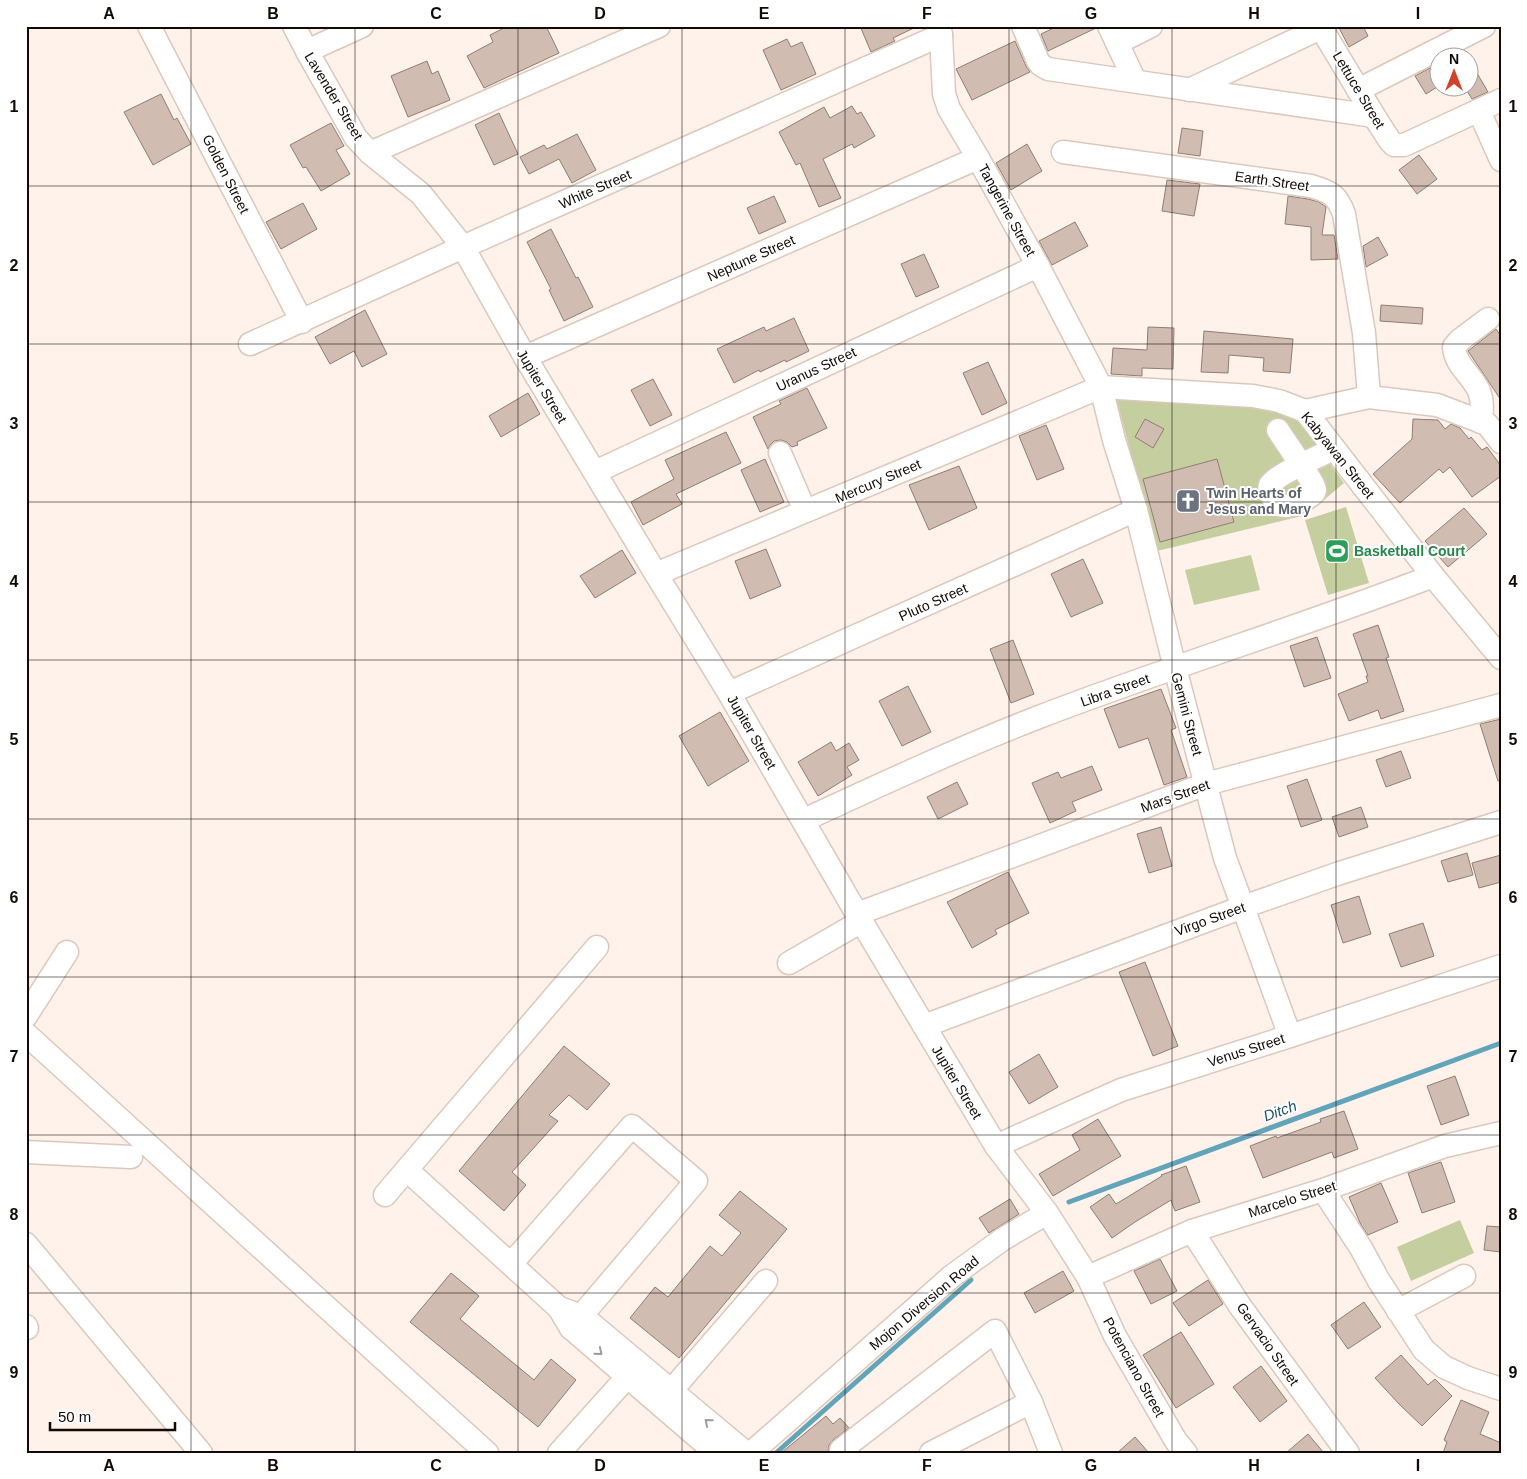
<svg xmlns="http://www.w3.org/2000/svg" width="1527" height="1479" viewBox="0 0 1527 1479" font-family="Arial,sans-serif">
	<style>
		.green { fill: #c5ce9f }
		.lines { fill: none; stroke-linecap: round; stroke-linejoin: round }
		.stream { stroke: #62a4b9; stroke-width: 5 }
		.building { fill: #d1bcb1; stroke: #907d73 }
		.minor-casing { stroke: #dcc8bb; stroke-width: 25 }
		.minor { stroke: #fff; stroke-width: 22 }
		.oneway { stroke: #a09d9b }
		.grid { fill: none; stroke: #110a06; stroke-width: 1; stroke-opacity: 0.55 }
		.labels { text-anchor: middle; stroke-width: 4; stroke-linejoin: round; paint-order: stroke }
		.street-label { font-size: 14px; fill: #110a06; stroke: #fff }
		.worship-label { font-size: 14px; font-weight: bold; fill: #5b616d; stroke: #fff; text-anchor: start }
		.leisure-label { font-size: 14px; font-weight: bold; fill: #27864d; stroke: #fff; text-anchor: start }
		.water-label { font-size: 15px; font-style: italic; fill: #1f5667; stroke: #fff }
		.neatline { fill: none; stroke: #110a06; stroke-width: 2 }
		.grid-label { font-size: 16px; text-anchor: middle; font-weight: bold; fill: #110a06 }
	</style>
	<rect width="100%" height="100%" fill="#fef2ea"/>
	<g class="green">
		<path d="M1116,398L1260,408L1283,412L1299,422L1344,483L1306,515L1157,551Z"/>
		<path d="M1346,507L1369,583L1328,595L1305,520Z"/>
		<path d="M1251,555L1260,590L1194,605L1185,570Z"/>
		<path d="M1460,1220L1474,1253L1411,1281L1397,1247Z"/>
	</g>
	<g class="lines">
		<g class="stream">
			<path d="M1069,1202L1501,1043"/>
			<path d="M776,1453L971,1280"/>
		</g>
	</g>
	<g class="building">
		<path d="M508,26H546L559,53L484,88L467,56L493,42L490,35Z"/>
		<path d="M860,26H918L893,38L895,41L871,52Z"/>
		<path d="M1058,26H1096V28L1048,51L1041,34Z"/>
		<path d="M1338,26H1363L1368,36L1349,47Z"/>
		<path d="M787,39L791,47L802,42L816,74L781,90L763,50Z"/>
		<path d="M1015,41L1026,66L1030,72L972,100L956,69Z"/>
		<path d="M427,61L432,74L438,71L450,100L408,117L391,76Z"/>
		<path d="M1470,61L1488,92L1472,99L1465,88H1470Z"/>
		<path d="M1430,68L1440,82V85L1426,94L1415,76Z"/>
		<path d="M161,94L174,120L177,118L191,144L153,165L124,112Z"/>
		<path d="M852,106L857,114L861,112L875,136L854,148L852,144L823,159L841,198L819,207L800,163L796,165L779,132L824,107L830,118Z"/>
		<path d="M499,113L518,154L494,165L475,125Z"/>
		<path d="M331,123L344,146L336,150L350,174L321,191L306,167L303,168L290,145Z"/>
		<path d="M1182,128L1203,131L1200,156L1178,153Z"/>
		<path d="M577,134L596,170L572,183L559,159L529,174L520,157L544,145L547,149Z"/>
		<path d="M1027,144L1042,171L1011,190L996,163Z"/>
		<path d="M1419,155L1437,179L1417,194L1399,170Z"/>
		<path d="M1167,180L1200,184L1194,216L1162,211Z"/>
		<path d="M774,196L786,222L759,234L747,208Z"/>
		<path d="M1288,196L1308,199L1319,202L1326,207L1322,235H1334L1338,259L1311,260V227L1285,224Z"/>
		<path d="M303,203L317,229L281,249L266,222Z"/>
		<path d="M1075,222L1088,246L1052,265L1039,241Z"/>
		<path d="M551,229L576,278L578,277L593,307L564,321L549,290L551,289L527,242Z"/>
		<path d="M1378,237L1388,255L1366,267L1363,246Z"/>
		<path d="M924,254L939,287L916,297L901,264Z"/>
		<path d="M1381,305L1423,308L1422,324L1380,321Z"/>
		<path d="M365,310L387,354L362,367L354,351L330,364L315,337Z"/>
		<path d="M794,318L809,351L786,362L785,360L760,372L759,370L734,383L717,349L764,327L766,331Z"/>
		<path d="M1148,327L1174,328L1173,369L1142,368V376L1111,374L1113,348L1147,350Z"/>
		<path d="M1496,329L1501,336V400L1468,351Z"/>
		<path d="M1204,331L1293,339L1290,373L1263,371L1264,358L1229,355L1228,373L1201,372Z"/>
		<path d="M988,362L1007,403L982,415L963,373Z"/>
		<path d="M653,379L672,415L650,426L631,390Z"/>
		<path d="M807,388L827,428L797,442L798,445L792,447L787,442L781,440L774,441L770,445L768,449L753,417L781,404L779,401Z"/>
		<path d="M528,393L540,414L501,437L489,416Z"/>
		<path d="M1145,419L1164,429L1153,448L1135,437Z"/>
		<path d="M1413,419L1438,420L1445,429L1451,424L1460,428L1469,439L1471,437L1482,450L1487,447L1501,466V476L1472,497L1450,467L1443,473L1439,469L1400,503L1373,474L1412,439Z"/>
		<path d="M1046,425L1064,469L1037,480L1019,436Z"/>
		<path d="M726,432L741,463L676,494L682,504L643,525L631,502L674,479L665,460Z"/>
		<path d="M765,459L784,502L760,512L741,470Z"/>
		<path d="M1217,459L1234,522L1160,542L1143,479Z"/>
		<path d="M959,466L977,508L929,530L909,485Z"/>
		<path d="M1464,508L1487,534L1448,567L1425,541Z"/>
		<path d="M766,549L781,586L750,599L735,561Z"/>
		<path d="M622,550L636,573L595,598L580,576Z"/>
		<path d="M1083,559L1103,603L1071,617L1051,574Z"/>
		<path d="M1378,625L1389,657L1386,658L1404,711L1381,719L1378,710L1349,721L1338,694L1368,682L1366,676H1368L1353,634Z"/>
		<path d="M1317,637L1331,678L1304,687L1290,646Z"/>
		<path d="M1013,640L1034,694L1011,703L990,649Z"/>
		<path d="M908,686L931,732L902,746L879,701Z"/>
		<path d="M1161,689L1176,728L1171,730L1187,777L1164,785L1148,738L1119,748L1104,709Z"/>
		<path d="M720,712L749,761L708,786L679,736Z"/>
		<path d="M1501,719V780L1498,781L1480,724Z"/>
		<path d="M831,742L836,751L849,743L859,760L847,767L852,775L818,796L798,762Z"/>
		<path d="M1401,751L1411,778L1386,787L1376,760Z"/>
		<path d="M1092,766L1102,790L1072,802L1076,811L1050,823L1032,783L1058,772L1061,778Z"/>
		<path d="M1307,779L1322,820L1301,827L1287,786Z"/>
		<path d="M957,782L968,804L938,819L927,797Z"/>
		<path d="M1361,807L1368,827L1339,837L1332,817Z"/>
		<path d="M1161,827L1172,866L1149,873L1137,834Z"/>
		<path d="M1467,853L1473,875L1448,882L1441,861Z"/>
		<path d="M1501,855V882L1479,888L1472,863Z"/>
		<path d="M1008,872L1029,913L995,930L997,934L972,948L947,902Z"/>
		<path d="M1359,896L1371,934L1343,943L1331,905Z"/>
		<path d="M1423,923L1434,956L1401,967L1389,934Z"/>
		<path d="M1145,962L1178,1046L1153,1056L1119,972Z"/>
		<path d="M564,1046L610,1084L587,1110L569,1095L549,1115L558,1121L512,1172L526,1185L504,1211L459,1171Z"/>
		<path d="M1039,1054L1058,1087L1029,1104L1009,1072Z"/>
		<path d="M1455,1076L1469,1115L1441,1125L1427,1086Z"/>
		<path d="M1344,1111L1358,1149L1334,1158L1332,1152L1263,1178L1250,1146L1276,1136L1277,1138L1321,1122L1320,1119Z"/>
		<path d="M1098,1119L1121,1156L1053,1196L1039,1174L1080,1150L1072,1135Z"/>
		<path d="M1441,1162L1455,1202L1422,1213L1408,1173Z"/>
		<path d="M1186,1166L1200,1202L1175,1211L1171,1200L1135,1222L1112,1238L1090,1207L1109,1194L1116,1204L1162,1176L1161,1175Z"/>
		<path d="M1381,1183L1398,1222L1368,1235L1361,1225L1349,1197Z"/>
		<path d="M740,1191L787,1229L679,1358L630,1318L655,1287L668,1297L710,1246L722,1256L741,1233L719,1215Z"/>
		<path d="M1010,1199L1019,1214L989,1233L979,1218Z"/>
		<path d="M1487,1226L1501,1227V1252L1484,1250Z"/>
		<path d="M1160,1259L1177,1291L1151,1304L1134,1271Z"/>
		<path d="M1063,1271L1074,1291L1035,1313L1024,1293Z"/>
		<path d="M451,1273L479,1296L460,1319L534,1380L551,1359L576,1380L538,1427L410,1322Z"/>
		<path d="M1208,1280L1223,1304L1189,1326L1173,1303Z"/>
		<path d="M1364,1302L1381,1327L1348,1349L1331,1325Z"/>
		<path d="M1181,1332L1214,1384L1176,1408L1143,1355Z"/>
		<path d="M1401,1355L1428,1385L1435,1379L1452,1396L1422,1426L1399,1404L1375,1378Z"/>
		<path d="M1261,1366L1287,1401L1260,1422L1233,1387Z"/>
		<path d="M1461,1400L1489,1412L1480,1434L1501,1443V1453H1443L1447,1442L1444,1440Z"/>
		<path d="M826,1416L833,1424L840,1418L849,1428L833,1440L829,1445L828,1453H781Z"/>
		<path d="M1308,1434L1324,1453H1286Z"/>
		<path d="M1135,1437L1149,1453H1117Z"/>
	</g>
	<g class="lines">
		<defs>
			<g id="minor">
				<path d="M149,26L302,322"/>
				<path d="M294,26L307,51L356,138L370,153L421,194L463,247L525,357L656,574L729,693L857,914L996,1146L1047,1213L1088,1277L1115,1336L1176,1441L1186,1453"/>
				<path d="M939,26L941,35L944,94L949,109L978,158L1038,266L1101,387L1114,440L1136,510L1175,668L1225,858L1290,1036"/>
				<path d="M1023,26L1038,61L1041,65L1048,69L1374,116"/>
				<path d="M1109,26L1135,81"/>
				<path d="M1320,26L1374,116L1390,141L1394,145H1404L1501,100"/>
				<path d="M1117,43L1151,26"/>
				<path d="M307,51L362,26"/>
				<path d="M1189,90L1325,26"/>
				<path d="M1358,90L1484,26"/>
				<path d="M1479,111L1501,160"/>
				<path d="M1063,152L1311,186C1331,192 1337,195 1344,214L1364,333L1369,397"/>
				<path d="M370,153L659,26"/>
				<path d="M250,344L463,247L941,35"/>
				<path d="M525,357L978,158"/>
				<path d="M1305,411L1369,397L1437,405L1487,424L1501,442"/>
				<path d="M1481,422C1482,411 1483,401 1479,391C1472,375 1455,365 1454,347L1460,340L1488,319"/>
				<path d="M1278,430C1283,439 1316,484 1315,490C1314,495 1308,497 1304,499C1295,504 1289,508 1278,505C1274,499 1267,492 1270,485C1273,476 1324,454 1334,449"/>
				<path d="M780,453L805,511"/>
				<path d="M595,472L1038,266"/>
				<path d="M656,574L1101,387L1253,396L1279,401L1305,411L1433,576L1501,658"/>
				<path d="M729,693L1136,510"/>
				<path d="M804,820C882,784 959,748 1039,717C1169,667 1303,626 1433,576"/>
				<path d="M857,914L1206,784L1501,705"/>
				<path d="M789,963L862,921"/>
				<path d="M26,1016L67,952"/>
				<path d="M924,1026L1243,907L1337,874L1501,822"/>
				<path d="M26,1034L487,1453"/>
				<path d="M996,1146L1121,1090L1290,1036L1501,966"/>
				<path d="M26,1152L131,1157"/>
				<path d="M407,1170L559,1308"/>
				<path d="M1323,1190L1361,1248L1379,1281L1424,1350L1444,1367L1468,1378L1501,1389"/>
				<path d="M385,1195L597,947"/>
				<path d="M1192,1231L1240,1306L1348,1453"/>
				<path d="M26,1244L201,1453"/>
				<path d="M511,1264L632,1126L696,1181L571,1328"/>
				<path d="M1088,1277L1192,1231L1323,1190L1445,1146L1501,1133"/>
				<path d="M1398,1311L1464,1276"/>
				<path d="M26,1326L27,1328"/>
				<path d="M671,1391L766,1281"/>
				<path d="M559,1453L628,1376"/>
				<path d="M716,1453L571,1328L559,1308L582,1316L746,1453"/>
				<path d="M751,1453L952,1276L1003,1239L1047,1213"/>
				<path d="M843,1453L841,1450L995,1331L1031,1402L1051,1453"/>
				<path d="M931,1453L1031,1402"/>
			</g>
		</defs>
		<use href="#minor" class="minor-casing"/>
		<use href="#minor" class="minor"/>
	</g>
	<defs><path id="oneway-chevron" d="M-2-3.5L2.5 0L-2 3.5" fill="none" stroke-width="1.6" stroke-linecap="round" stroke-linejoin="round" transform="scale(1.25)"/></defs>
	<g class="oneway">
		<use href="#oneway-chevron" transform="translate(599 1352) rotate(40)"/>
		<use href="#oneway-chevron" transform="translate(708 1422) rotate(-140)"/>
	</g>
	<path class="grid" d="M191,26V1453M355,26V1453M518,26V1453M682,26V1453M845,26V1453M1009,26V1453M1172,26V1453M1336,26V1453M26,186H1501M26,344H1501M26,502H1501M26,660H1501M26,819H1501M26,977H1501M26,1135H1501M26,1293H1501"/>
	<defs>
		<symbol id="church-square" viewBox="-11 -11 22 22"><rect x="-9" y="-9" width="18" height="18" rx="4" fill="#6b7280" stroke="#fff"/><path d="M-1.2-6h2.4v3.5h3.3v2.4h-3.3V6h-2.4V-.1h-3.3v-2.4h3.3Z" fill="#fff"/></symbol>
		<symbol id="stadium-square" viewBox="-11 -11 22 22"><rect x="-9" y="-9" width="18" height="18" rx="4" fill="#2e9e5b" stroke="#fff"/><path d="M0-5a6.5 5 0 1 0 0 10a6.5 5 0 1 0 0-10ZM-3.5-1.8h7v3.6h-7Z" fill="#fff"/></symbol>
	</defs>
	<g fill-rule="evenodd">
		<use href="#church-square" x="1174" y="487" width="28" height="28"/>
		<use href="#stadium-square" x="1323" y="537" width="28" height="28"/>
	</g>
	<g class="labels">
		<g class="street-label">
			<text transform="translate(1359 90) rotate(59)" y="5">Lettuce Street</text>
			<text transform="translate(334 96) rotate(59)" y="5">Lavender Street</text>
			<text transform="translate(226 174) rotate(63)" y="5">Golden Street</text>
			<text transform="translate(1272 181) rotate(8)" y="5">Earth Street</text>
			<text transform="translate(595 189) rotate(-24)" y="5">White Street</text>
			<text transform="translate(1007 210) rotate(61)" y="5">Tangerine Street</text>
			<text transform="translate(751 258) rotate(-24)" y="5">Neptune Street</text>
			<text transform="translate(816 369) rotate(-25)" y="5">Uranus Street</text>
			<text transform="translate(542 386) rotate(59)" y="5">Jupiter Street</text>
			<text transform="translate(1338 455) rotate(51)" y="5">Kabyawan Street</text>
			<text transform="translate(878 481) rotate(-23)" y="5">Mercury Street</text>
			<text transform="translate(933 602) rotate(-24)" y="5">Pluto Street</text>
			<text transform="translate(1115 690) rotate(-20)" y="5">Libra Street</text>
			<text transform="translate(1187 714) rotate(75)" y="5">Gemini Street</text>
			<text transform="translate(752 732) rotate(60)" y="5">Jupiter Street</text>
			<text transform="translate(1175 796) rotate(-20)" y="5">Mars Street</text>
			<text transform="translate(1210 919) rotate(-20)" y="5">Virgo Street</text>
			<text transform="translate(1246 1050) rotate(-18)" y="5">Venus Street</text>
			<text transform="translate(957 1082) rotate(59)" y="5">Jupiter Street</text>
			<text transform="translate(1292 1199) rotate(-18)" y="5">Marcelo Street</text>
			<text transform="translate(924 1303) rotate(-40)" y="5">Mojon Diversion Road</text>
			<text transform="translate(1268 1344) rotate(55)" y="5">Gervacio Street</text>
			<text transform="translate(1134 1367) rotate(61)" y="5">Potenciano Street</text>
		</g>
		<g class="worship-label">
			<text x="1206" y="498">Twin Hearts of<tspan x="1206" dy="16">Jesus and Mary</tspan></text>
		</g>
		<g class="leisure-label">
			<text x="1354" y="556">Basketball Court</text>
		</g>
		<g class="water-label">
			<text transform="translate(1280 1111) rotate(-20)" y="5">Ditch</text>
		</g>
	</g>
	<rect width="1527" height="1479" fill="none" stroke="#ffffff" stroke-width="55"/>
	<g transform="translate(1454 72)"><circle r="24" fill="#ffffff" stroke="#a09d9b"/>
	<path d="M0-4L9 19L0 12L-9 19Z" fill="#d0452a"/>
	<text y="-8" font-size="14" font-weight="bold" text-anchor="middle" fill="#110a06">N</text>
	</g>
	<path d="M50 1422v8h125v-8" fill="none" stroke="#110a06" stroke-width="2.5"/>
	<text x="58" y="1422" font-size="15" fill="#110a06" stroke="#ffffff" stroke-width="4" paint-order="stroke">50 m</text>
	<rect x="28" y="28" width="1472" height="1424" class="neatline"/>
	<g class="grid-label">
		<text x="109" y="19">A</text>
		<text x="273" y="19">B</text>
		<text x="436" y="19">C</text>
		<text x="600" y="19">D</text>
		<text x="764" y="19">E</text>
		<text x="927" y="19">F</text>
		<text x="1091" y="19">G</text>
		<text x="1254" y="19">H</text>
		<text x="1418" y="19">I</text>
		<text x="14" y="112">1</text>
		<text x="1513" y="112">1</text>
		<text x="14" y="271">2</text>
		<text x="1513" y="271">2</text>
		<text x="14" y="429">3</text>
		<text x="1513" y="429">3</text>
		<text x="14" y="587">4</text>
		<text x="1513" y="587">4</text>
		<text x="14" y="745">5</text>
		<text x="1513" y="745">5</text>
		<text x="14" y="903">6</text>
		<text x="1513" y="903">6</text>
		<text x="14" y="1062">7</text>
		<text x="1513" y="1062">7</text>
		<text x="14" y="1220">8</text>
		<text x="1513" y="1220">8</text>
		<text x="14" y="1378">9</text>
		<text x="1513" y="1378">9</text>
		<text x="109" y="1471">A</text>
		<text x="273" y="1471">B</text>
		<text x="436" y="1471">C</text>
		<text x="600" y="1471">D</text>
		<text x="764" y="1471">E</text>
		<text x="927" y="1471">F</text>
		<text x="1091" y="1471">G</text>
		<text x="1254" y="1471">H</text>
		<text x="1418" y="1471">I</text>
	</g>
</svg>
